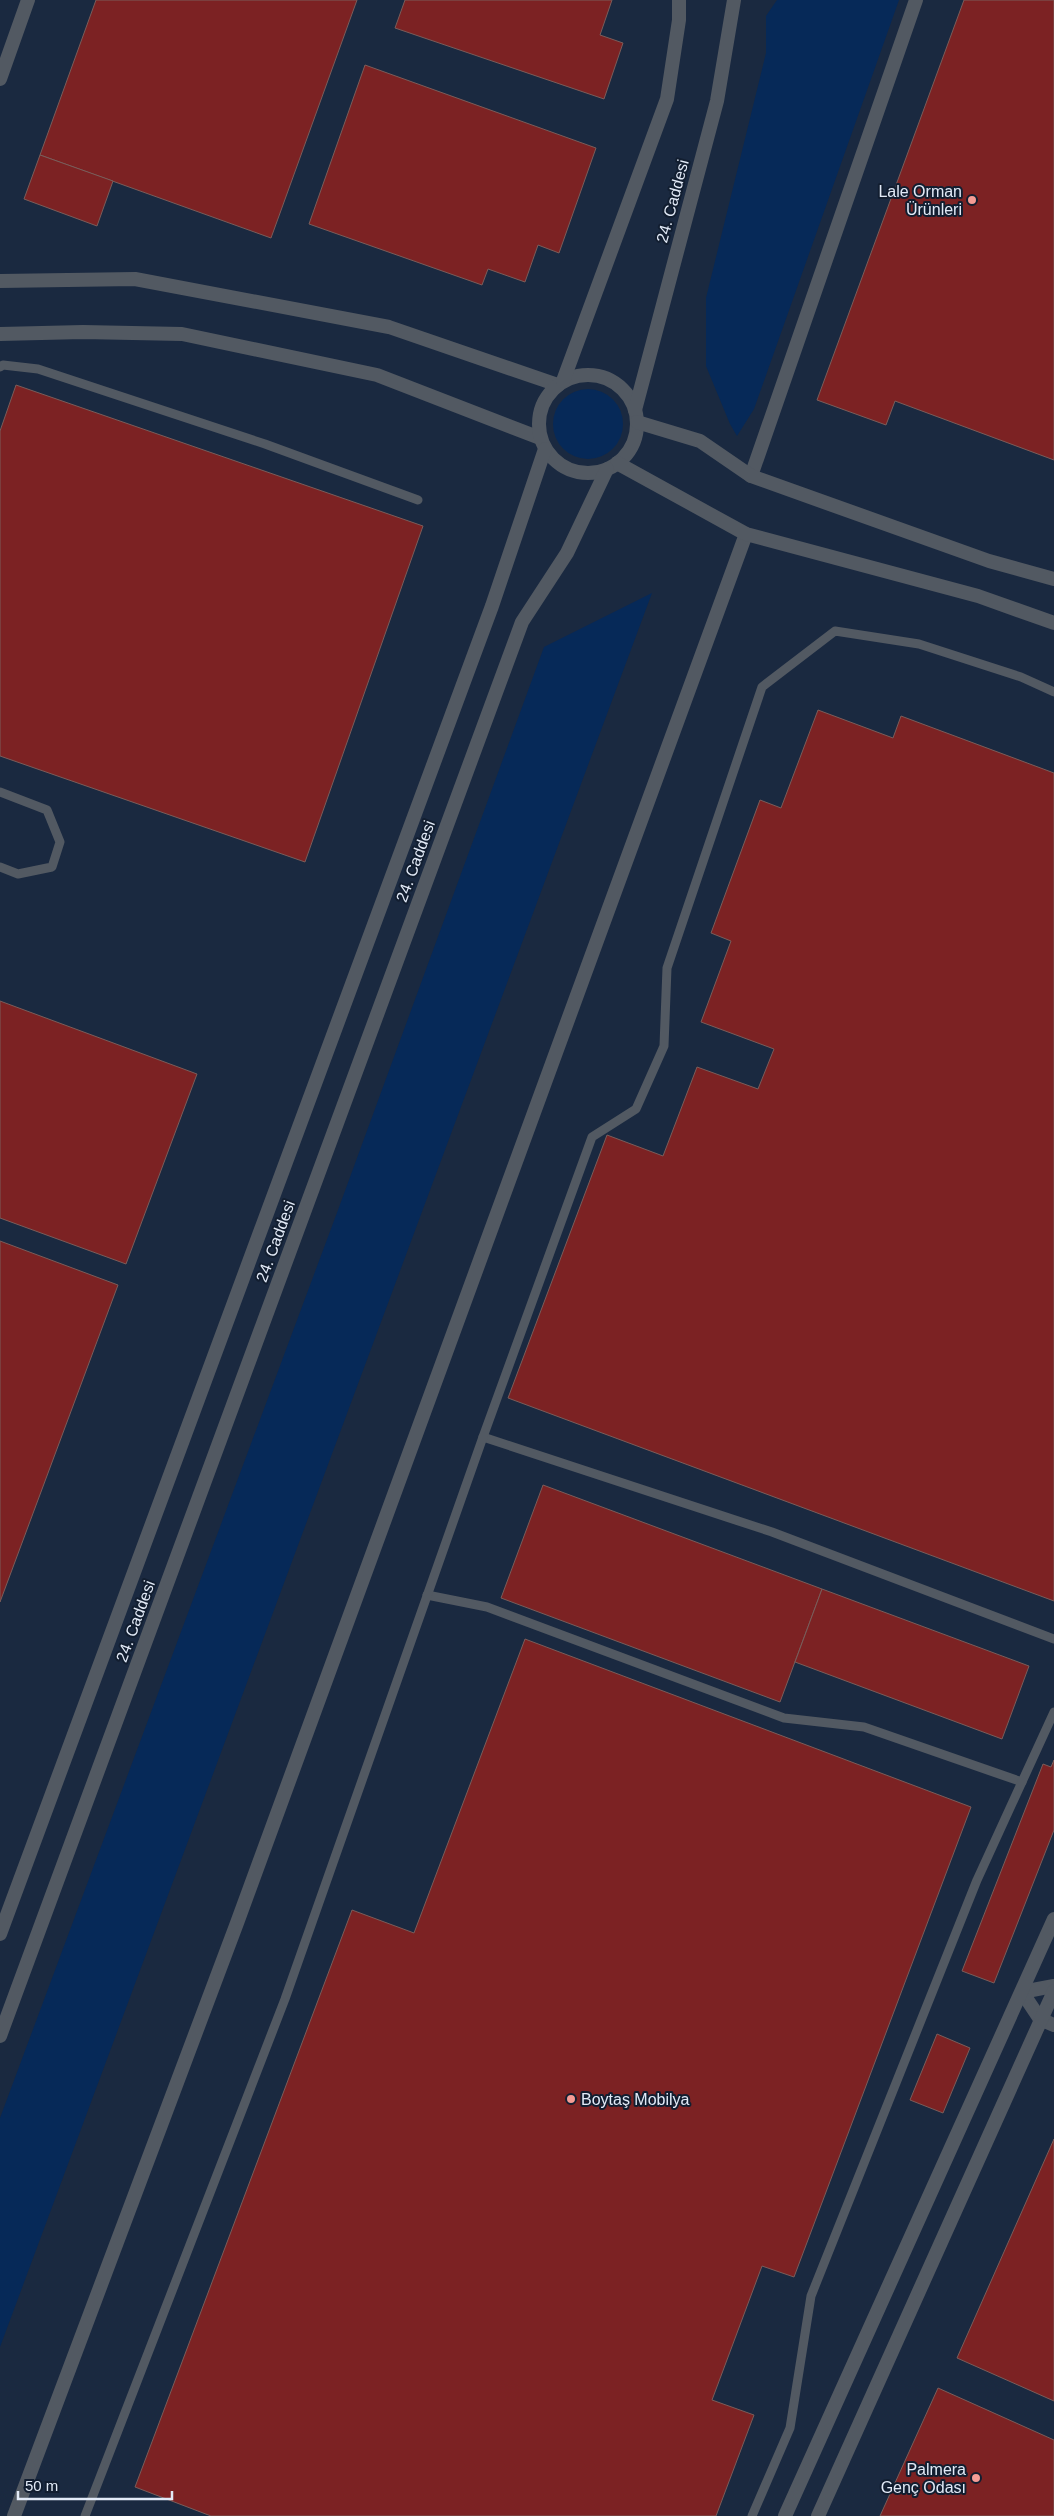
<svg xmlns="http://www.w3.org/2000/svg" width="1054" height="2516" viewBox="0 0 1054 2516" font-family="Helvetica,sans-serif">
	<style>
		.built { fill: #1a2940 }
		.green { fill: #062958 }
		.building { fill: #7c2223; stroke: #7a5d5a }
		.lines { fill: none; stroke-linecap: round; stroke-linejoin: round }
		.service { stroke: #525962; stroke-width: 9 }
		.minor { stroke: #525962; stroke-width: 14 }
		.tertiary { stroke: #525962; stroke-width: 14 }
		.poi-dot { fill: #f59c95; stroke: #121e30; stroke-width: 2 }
		.labels { text-anchor: middle; stroke-width: 4; stroke-linejoin: round; paint-order: stroke }
		.poi-label { font-size: 16px; fill: #e2eaf7; stroke: #121e30; text-anchor: end }
		.street-label { font-size: 16px; fill: #e2eaf7; stroke: #121e30 }
	</style>
	<rect width="100%" height="100%" fill="#121e30"/>
	<rect class="built" x="0" y="0" width="1054" height="2516"/>
	<g class="green">
		<path d="M777,0H899L754,409L737,436L730,424L706,366V298L766,53V16Z"/>
		<circle cx="588" cy="424" r="35"/>
		<path d="M652,593L0,2347V2118L338,1210L544,647Z"/>
	</g>
	<g class="building">
		<path d="M96,0H357L271,238L40,155Z"/>
		<path d="M405,0H612L600,35L623,43L604,99L395,28Z"/>
		<path d="M964,0H1054V460L895,401L886,425L817,400Z"/>
		<path d="M365,65L596,148L559,253L538,245L525,282L488,269L482,285L309,224Z"/>
		<path d="M40,155L113,181L97,226L24,199Z"/>
		<path d="M16,385L423,526L305,862L0,756V431Z"/>
		<path d="M818,710L893,738L901,716L1054,773V1601L508,1398L607,1135L663,1156L697,1067L758,1089L774,1049L701,1022L731,941L711,933L760,800L781,808Z"/>
		<path d="M0,1001L197,1074L126,1264L0,1218Z"/>
		<path d="M0,1241L118,1285L0,1602Z"/>
		<path d="M543,1485L822,1589L780,1702L501,1598Z"/>
		<path d="M822,1589L1029,1666L1002,1739L795,1662Z"/>
		<path d="M525,1639L971,1807L794,2277L762,2266L712,2400L754,2415L716,2516H211L135,2487L352,1910L414,1933Z"/>
		<path d="M1054,1760V1830L994,1983L962,1971L1043,1764L1051,1767Z"/>
		<path d="M937,2034L970,2048L943,2113L910,2100Z"/>
		<path d="M1054,2139V2401L957,2358Z"/>
		<path d="M938,2388L1054,2440V2516H880Z"/>
	</g>
	<g class="lines">
		<g class="service">
			<path d="M0,367L3,365L38,369L265,444L418,500"/>
			<path d="M0,792L47,810L60,842L52,867L18,874L0,867"/>
			<path d="M483,1437L772,1532L1054,1639"/>
			<path d="M427,1595L487,1607L784,1718L864,1727L1022,1782"/>
			<path d="M85,2516L285,1999L483,1437L592,1137L636,1109L664,1046L667,968L762,687L835,631L919,644L1021,677L1054,692"/>
			<path d="M752,2516L790,2428L811,2296L977,1880L1054,1712"/>
		</g>
		<g class="minor">
			<path d="M0,79L28,0"/>
			<path d="M751,476L916,0"/>
			<path d="M14,2516L237,1923L746,534"/>
		</g>
		<g class="tertiary">
			<path d="M0,281L135,279L389,327L558,385"/>
			<path d="M0,334L83,332L182,334L377,375L540,438"/>
			<circle cx="588" cy="424" r="49"/>
			<path d="M563,381L667,99L679,20V0"/>
			<path d="M635,410L717,101L734,0"/>
			<path d="M637,422L700,441L751,476L989,561L1054,579"/>
			<path d="M617,463L746,534L978,596L1054,623"/>
			<path d="M0,1934L492,606L545,449"/>
			<path d="M1054,1986L1022,1992L1040,2019L1054,2025"/>
			<path d="M0,2036L522,622L567,553L607,469"/>
			<path d="M785,2516L1054,1919"/>
			<path d="M818,2516L1054,1991"/>
		</g>
	</g>
	<g class="poi-dot">
		<circle cx="972" cy="200" r="5"/>
		<circle cx="571" cy="2099" r="5"/>
		<circle cx="976" cy="2478" r="5"/>
	</g>
	<g class="labels">
		<g class="poi-label">
			<text x="962" y="197">Lale Orman<tspan x="962" dy="18">Ürünleri</tspan></text>
			<text x="581" y="2105" text-anchor="start">Boytaş Mobilya</text>
			<text x="966" y="2475">Palmera<tspan x="966" dy="18">Genç Odası</tspan></text>
		</g>
		<g class="street-label">
			<text transform="translate(672 201) rotate(-75)" y="6">24. Caddesi</text>
			<text transform="translate(415 861) rotate(-70)" y="6">24. Caddesi</text>
			<text transform="translate(275 1241) rotate(-70)" y="6">24. Caddesi</text>
			<text transform="translate(135 1621) rotate(-70)" y="6">24. Caddesi</text>
		</g>
	</g>
	<path d="M18 2491v8h154v-8" fill="none" stroke="#e2eaf7" stroke-width="2.5"/>
	<text x="25" y="2491" font-size="15" fill="#e2eaf7" stroke="#121e30" stroke-width="4" paint-order="stroke">50 m</text>
</svg>
